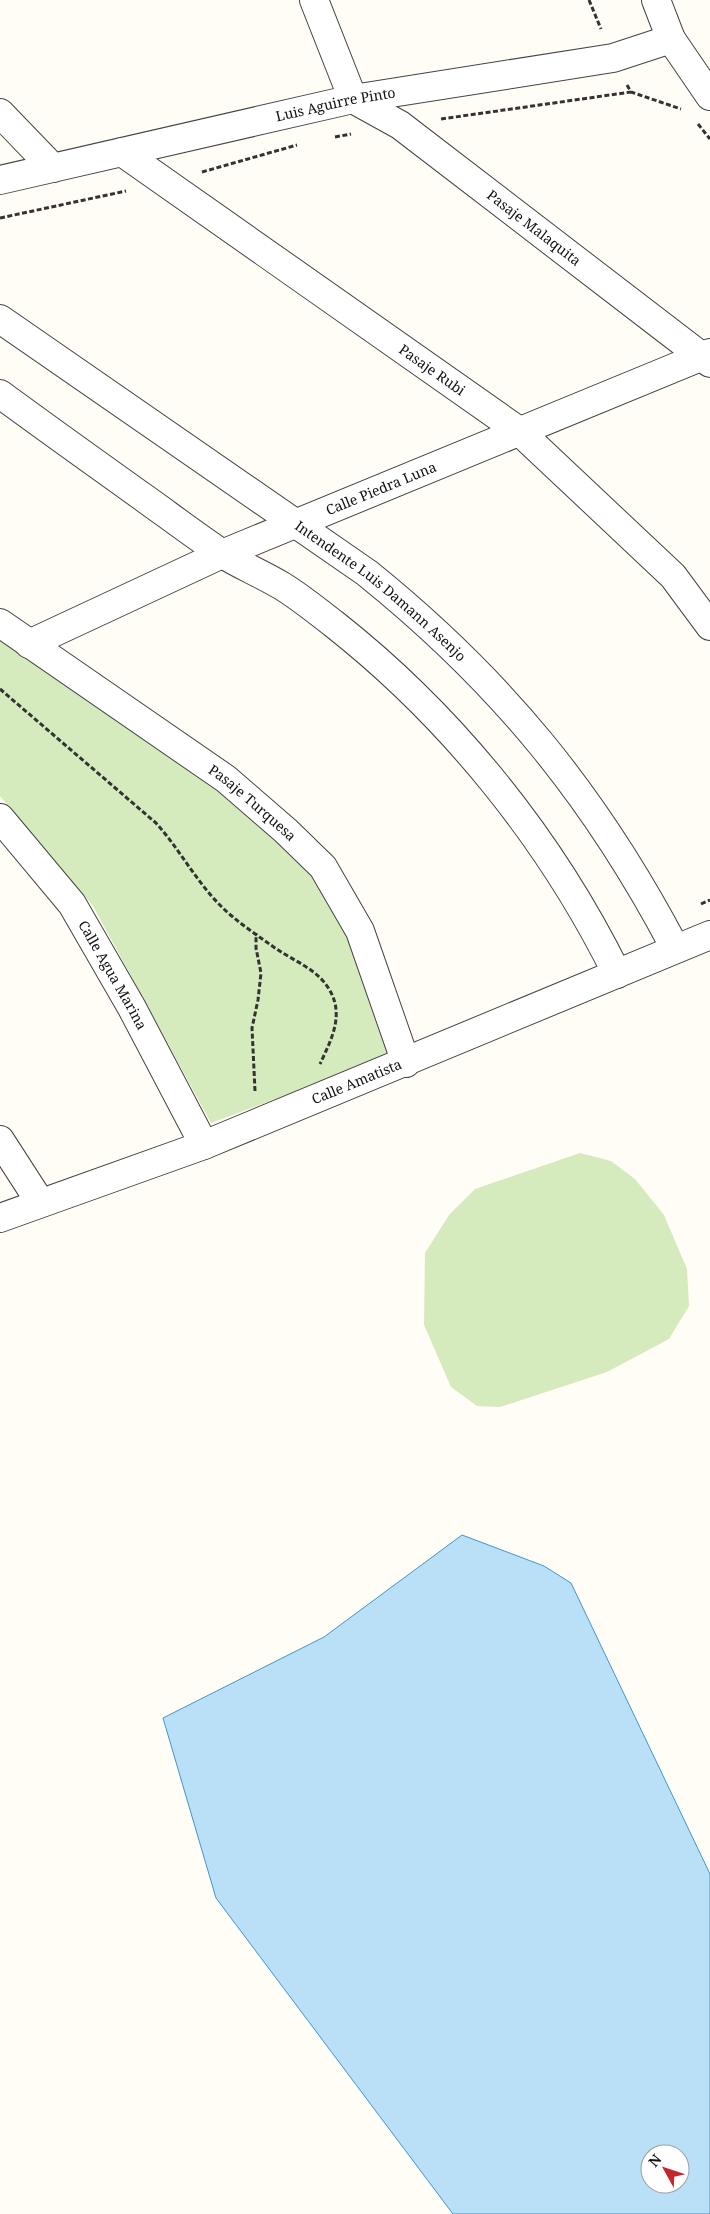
<svg xmlns="http://www.w3.org/2000/svg" width="710" height="2214" viewBox="0 0 710 2214" font-family="'Noto Serif',serif">
	<style>
		.green { fill: #d5ebbd }
		.water { fill: #b9e0f7; stroke: #3f96cf; fill-rule: evenodd }
		.lines { fill: none; stroke-linecap: round; stroke-linejoin: round }
		.minor-casing { stroke: #444; stroke-width: 30 }
		.path { stroke: #333; stroke-width: 3; stroke-dasharray: 5 2.5; stroke-linecap: butt }
		.minor { stroke: #fff; stroke-width: 28 }
		.labels { text-anchor: middle; stroke-width: 5; stroke-linejoin: round; paint-order: stroke }
		.street-label { font-size: 14px; fill: #111; stroke: #fff }
	</style>
	<rect width="100%" height="100%" fill="#fffdf5"/>
	<g class="green">
		<path d="M0,640L227,797L309,865L351,932L389,1057L211,1123L93,906L0,796Z"/>
		<path d="M580,1153L611,1161L635,1179L664,1215L687,1269L689,1306L669,1339L607,1372L500,1407L477,1406L451,1387L424,1325L425,1253L449,1215L475,1189Z"/>
	</g>
	<path class="water" d="M462,1535L544,1566L571,1583L710,1874V2214H453L216,1898L163,1718L324,1637ZM650,2154H680V2184H650Z"/>
	<g class="lines">
		<defs>
			<g id="minor">
				<path id="s1" d="M314,0L353,99L400,125L710,363"/>
				<path d="M656,0L671,39L710,96"/>
				<path d="M0,113L53,168"/>
				<path id="s2" d="M122,152L519,431L673,576L710,626"/>
				<path id="s3" d="M0,180L353,99L613,58L671,39"/>
				<path id="s4" d="M0,319L367,573C501,681 595,796 675,948"/>
				<path d="M0,394C49,430 98,465 147,500C172,518 196,536 221,553C240,565 262,574 282,586C300,597 317,611 334,624C452,717 551,840 617,974"/>
				<path id="s5" d="M0,623L226,779L286,831L323,867L360,931L406,1063"/>
				<path id="s6" d="M29,644L222,554L710,353"/>
				<path id="s7" d="M0,818L72,904L132,1008L204,1145"/>
				<path d="M0,1140L40,1202"/>
				<path id="s8" d="M0,1218L204,1145L710,935"/>
			</g>
		</defs>
		<use href="#minor" class="minor-casing"/>
		<g class="path">
			<path d="M589,0L601,29"/>
			<path d="M627,85L631,92L681,109"/>
			<path d="M441,119L631,92"/>
			<path d="M698,124L710,139"/>
			<path d="M335,137L351,134"/>
			<path d="M202,172L297,145"/>
			<path d="M0,218L126,191"/>
			<path d="M0,689L156,823C183,853 200,890 233,917C246,928 261,938 275,948C294,961 317,969 329,989C345,1015 331,1040 320,1064"/>
			<path d="M701,904L710,900"/>
			<path d="M255,1091L252,1028L258,1000L261,973L256,948V933"/>
		</g>
		<use href="#minor" class="minor"/>
	</g>
	<g class="labels">
		<g class="street-label">
			<text dy="5" stroke="none"><textPath href="#s3" startOffset="344">Luis Aguirre Pinto</textPath></text>
			<text dy="5" stroke="none"><textPath href="#s1" startOffset="329">Pasaje Malaquita</textPath></text>
			<text dy="5" stroke="none"><textPath href="#s2" startOffset="379">Pasaje Rubi</textPath></text>
			<text dy="5" stroke="none"><textPath href="#s6" startOffset="385">Calle Piedra Luna</textPath></text>
			<text dy="5" stroke="none"><textPath href="#s4" startOffset="468">Intendente Luis Damann Asenjo</textPath></text>
			<text dy="5" stroke="none"><textPath href="#s5" startOffset="310">Pasaje Turquesa</textPath></text>
			<text dy="5" stroke="none"><textPath href="#s7" startOffset="194">Calle Agua Marina</textPath></text>
			<text dy="5" stroke="none"><textPath href="#s8" startOffset="382">Calle Amatista</textPath></text>
		</g>
	</g>
	<g transform="translate(665 2169) rotate(310)"><circle r="24" fill="#ffffff" stroke="#a0a0a0"/>
	<path d="M0-4L9 19L0 12L-9 19Z" fill="#c4262e"/>
	<text y="-8" font-size="14" font-weight="bold" text-anchor="middle" fill="#111111">N</text>
	</g>
</svg>
